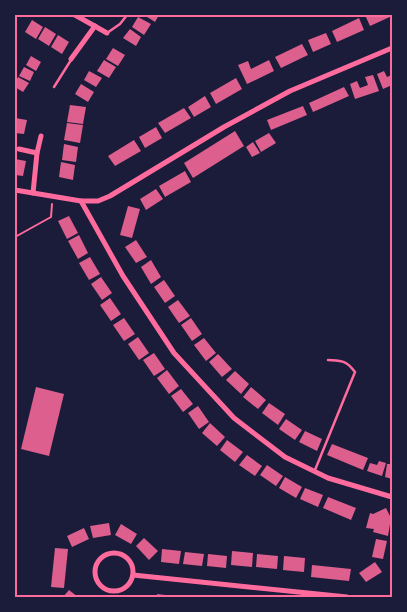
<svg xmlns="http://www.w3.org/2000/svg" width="407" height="612" viewBox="0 0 407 612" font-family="Signika,sans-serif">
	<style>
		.building { fill: #dd5f8e }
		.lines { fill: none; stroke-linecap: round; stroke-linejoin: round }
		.path { stroke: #ff6b9d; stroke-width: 2 }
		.service { stroke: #ff6b9d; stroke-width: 2.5 }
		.minor { stroke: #ff6b9d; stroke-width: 5 }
		.neatline { fill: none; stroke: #ff6b9d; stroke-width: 2 }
	</style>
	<rect width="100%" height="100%" fill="#1b1b3a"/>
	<g class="building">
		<path d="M144,15H159L155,22Z"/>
		<path d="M365,15H392V16L370,26Z"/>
		<path d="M138,17L151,24L144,35L132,27Z"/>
		<path d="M359,18L364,30L337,42L332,31Z"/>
		<path d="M32,20L43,27L36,39L25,32Z"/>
		<path d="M45,27L56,34L49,46L38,39Z"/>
		<path d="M130,29L141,37L136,46L123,38Z"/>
		<path d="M326,33L331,44L313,52L308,40Z"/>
		<path d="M58,35L69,42L62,54L51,47Z"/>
		<path d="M302,44L308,55L281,68L275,57Z"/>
		<path d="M113,48L125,55L118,66L106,59Z"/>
		<path d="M31,56L41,62L36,71L26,65Z"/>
		<path d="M104,60L116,67L109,78L97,71Z"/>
		<path d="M269,60L274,71L247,84L238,65L248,61L251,69Z"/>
		<path d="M24,67L34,72L30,81L19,76Z"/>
		<path d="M89,71L102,78L96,87L84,80Z"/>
		<path d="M384,71L387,77L392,75V85L383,89L377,74Z"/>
		<path d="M373,75L379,91L355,99L350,84L357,81L360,88L368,85L365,77Z"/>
		<path d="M18,77L29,83L23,92L15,87V83Z"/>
		<path d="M236,78L242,89L216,104L210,93Z"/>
		<path d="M81,84L94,92L88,102L75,94Z"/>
		<path d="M344,87L349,96L313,112L309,103Z"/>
		<path d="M205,96L211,107L194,117L188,107Z"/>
		<path d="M70,105L86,107L83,124L67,122Z"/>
		<path d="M303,106L307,115L271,130L267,120Z"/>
		<path d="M184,108L191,118L165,133L158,123Z"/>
		<path d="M15,118L27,120L24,134L15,133Z"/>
		<path d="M67,123L83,125L80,143L64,140Z"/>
		<path d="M156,127L162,138L145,148L139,137Z"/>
		<path d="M235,131L244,146L193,178L184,163Z"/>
		<path d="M269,133L276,143L261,152L255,141Z"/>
		<path d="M134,140L141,151L115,166L108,156Z"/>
		<path d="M253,142L260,153L252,157L246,147Z"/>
		<path d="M64,144L78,147L76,162L62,160Z"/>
		<path d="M15,159L26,161L23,176L15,175Z"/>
		<path d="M61,162L75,165L73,180L59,177Z"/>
		<path d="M185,171L191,182L165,197L159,186Z"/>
		<path d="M156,189L163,199L146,210L140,199Z"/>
		<path d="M128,206L140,209L132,238L120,235Z"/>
		<path d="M69,216L78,233L67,239L58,221Z"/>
		<path d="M79,235L88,253L78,259L68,241Z"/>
		<path d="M136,240L147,257L136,263L125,247Z"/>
		<path d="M90,257L100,274L89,280L79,263Z"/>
		<path d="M151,260L161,277L151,284L141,267Z"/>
		<path d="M101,277L112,293L102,300L91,284Z"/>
		<path d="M164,280L175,296L165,303L154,287Z"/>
		<path d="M110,298L121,314L111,321L100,305Z"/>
		<path d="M178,300L190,316L179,323L168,307Z"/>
		<path d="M124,318L135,334L124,341L113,325Z"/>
		<path d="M191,318L202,334L192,341L181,325Z"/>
		<path d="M138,337L149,353L139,360L128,344Z"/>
		<path d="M204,338L216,353L206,361L194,345Z"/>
		<path d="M154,353L165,369L154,376L143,360Z"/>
		<path d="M218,354L232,369L222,377L209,362Z"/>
		<path d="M167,370L179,386L169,394L157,378Z"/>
		<path d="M235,371L249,384L241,394L226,380Z"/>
		<path d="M36,387L64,394L49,456L21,449Z"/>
		<path d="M251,387L266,400L258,409L243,397Z"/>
		<path d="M181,389L193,404L183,412L171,396Z"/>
		<path d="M269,403L285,414L278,425L262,413Z"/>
		<path d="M198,406L209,422L199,429L188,413Z"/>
		<path d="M286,419L302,430L295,440L279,429Z"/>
		<path d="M210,423L225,437L217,446L202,433Z"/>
		<path d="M305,431L322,439L317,451L299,442Z"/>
		<path d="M227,440L243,452L235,462L220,450Z"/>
		<path d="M332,444L368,458L363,470L327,455Z"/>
		<path d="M247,455L262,466L255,476L239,465Z"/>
		<path d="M379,461L386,463L382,476L367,471L370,463L377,465Z"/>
		<path d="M387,464H392V479L385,477Z"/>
		<path d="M267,465L283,476L276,486L260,475Z"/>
		<path d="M285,477L302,487L296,498L279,488Z"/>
		<path d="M305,488L323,495L318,507L300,499Z"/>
		<path d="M328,497L356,508L351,520L323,508Z"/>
		<path d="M386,508L391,518L388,536L373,532L374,529L366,528L370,513L373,514Z"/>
		<path d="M109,523L111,535L93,538L90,526Z"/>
		<path d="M121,524L137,534L131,544L115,535Z"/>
		<path d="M84,528L89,539L72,547L67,536Z"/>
		<path d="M144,538L158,551L149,560L136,546Z"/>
		<path d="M376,539L387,541L383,559L372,557Z"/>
		<path d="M55,548L68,549L64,588L51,587Z"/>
		<path d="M162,549L181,551L179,564L161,562Z"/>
		<path d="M232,551L253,553L252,567L231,565Z"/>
		<path d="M185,552L204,554L202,566L183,564Z"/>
		<path d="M208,554L227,556L226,568L207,566Z"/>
		<path d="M257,554L278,556L277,569L256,567Z"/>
		<path d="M284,556L305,558L304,572L283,570Z"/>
		<path d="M375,562L382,572L366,582L359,573Z"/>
		<path d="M312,565L351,569L349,581L311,577Z"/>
		<path d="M69,590L78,597H63Z"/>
		<path d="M157,594L174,596V597H157Z"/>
	</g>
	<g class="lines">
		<path class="path" d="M15,237L51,217L52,204"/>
		<g class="service">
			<path d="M107,33L120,24L127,15"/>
			<path d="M54,87L71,60"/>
			<path d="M315,470L355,372C346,360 342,361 328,360"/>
		</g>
		<g class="minor">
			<path d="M75,15L107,33"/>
			<path d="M71,59L95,26"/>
			<path d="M19,149L37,153"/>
			<path d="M15,190L81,201H98L110,196L224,127L290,91L392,48"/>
			<path d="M33,193L37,153L41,136"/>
			<path d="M81,201L123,276L174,353L234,418L285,457L328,478L392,497"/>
			<circle cx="114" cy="572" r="19"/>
			<path d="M133,575L347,597"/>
		</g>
	</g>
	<rect width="407" height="612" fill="none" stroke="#1b1b3a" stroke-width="32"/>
	<rect x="16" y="16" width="375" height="580" class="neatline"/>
</svg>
